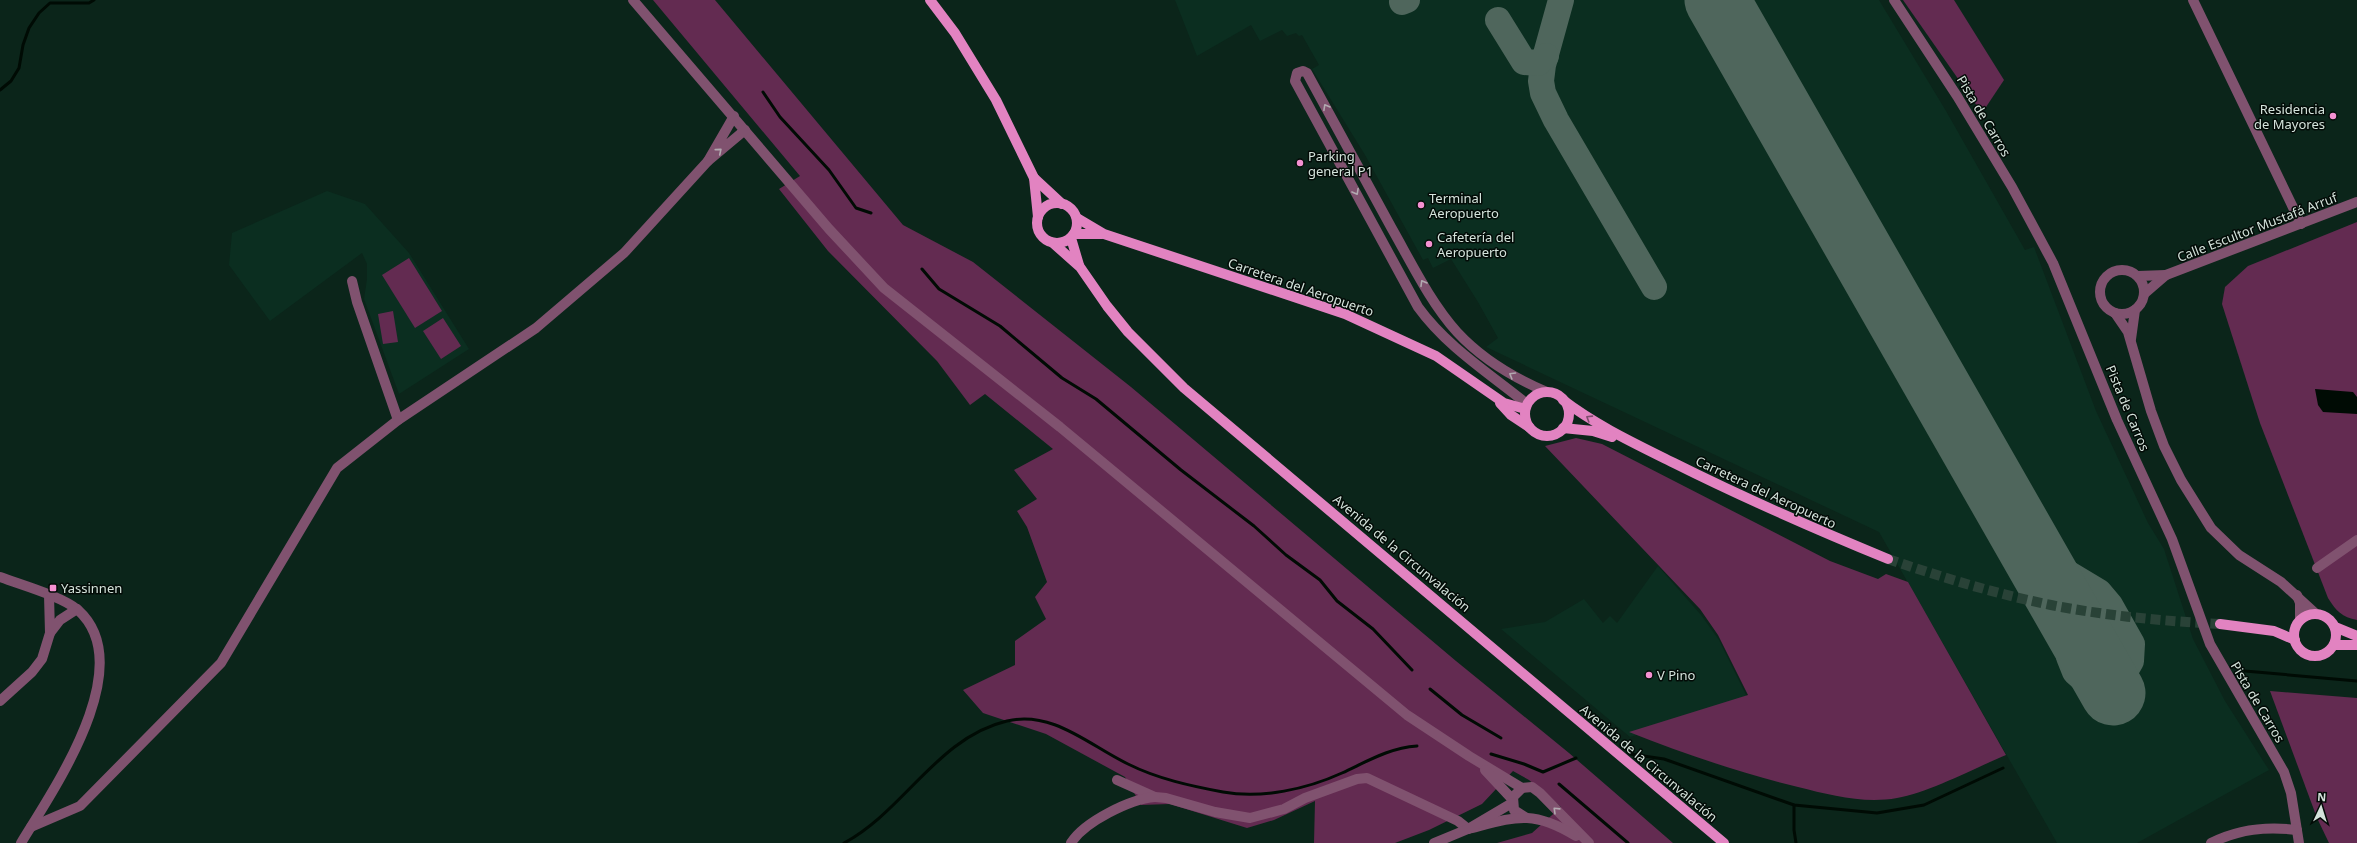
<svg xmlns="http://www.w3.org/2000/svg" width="2357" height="843" viewBox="0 0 2357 843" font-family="'Noto Sans',sans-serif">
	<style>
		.built { fill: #0b2e20 }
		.green { fill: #632b51 }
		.water { fill: #000b04 }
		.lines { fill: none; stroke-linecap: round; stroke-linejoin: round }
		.stream { stroke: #000b04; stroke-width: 3 }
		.taxiway { stroke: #4f665c; stroke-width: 26 }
		.runway { stroke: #4f665c; stroke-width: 65 }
		.major-tunnel { stroke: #294237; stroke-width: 10; stroke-dasharray: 10 5; stroke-linecap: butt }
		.minor { stroke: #80526f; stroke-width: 10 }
		.major { stroke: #e283c1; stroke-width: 10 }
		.oneway { stroke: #b2a9b0 }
		.oneway2 { stroke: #7e4d6d }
		.poi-dot { fill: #f591d2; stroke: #030b07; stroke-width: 1.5 }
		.labels { text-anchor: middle; stroke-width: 3; stroke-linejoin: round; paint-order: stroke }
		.poi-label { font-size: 13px; fill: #d4e3db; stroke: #030b07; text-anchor: start }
		.street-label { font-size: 13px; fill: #d4e3db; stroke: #030b07 }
	</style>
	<rect width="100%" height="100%" fill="#0b251a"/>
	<g class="built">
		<path d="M1175,0H1879L1946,111L2025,250L2034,247L2096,411L2148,523L2164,549L2193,639L2225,701L2269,770L2137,843H2057L1879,532L1486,347L1498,338L1478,302L1451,259L1433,268L1428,258L1423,260L1365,155L1312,69L1319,65L1302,35L1299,36L1296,33L1287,36L1282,30L1260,41L1251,25L1197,56Z"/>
		<path d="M327,191L365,204L409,253L469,349L399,394L364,299L367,279V264L362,253L270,321L229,265L232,233Z"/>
		<path d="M1658,566L1701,615L1719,640L1749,701L1630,737L1501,629L1545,622L1584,599L1603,623L1610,616L1617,623Z"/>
	</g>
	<g class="green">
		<path d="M653,0H715L903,225L973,262L1131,387L1456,661L1569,753L1673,843H1497L1532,833L1561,807L1529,780L1513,771L1482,804L1429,830L1395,843H1314L1315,801L1274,820L1247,828L1170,804L1141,805L1125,777L1046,734L983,713L963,690L1015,665V641L1046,619L1035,597L1047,582L1027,527L1017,511L1037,499L1014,470L1053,449L985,394L970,405L937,361L828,251L779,189L800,176Z"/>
		<path d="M1903,0H1954L2004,80L1982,113Z"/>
		<path d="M2357,222V620C2342,617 2336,611 2328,598L2260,423L2222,304L2225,287L2248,266Z"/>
		<path d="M409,258L442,311L415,328L382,275Z"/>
		<path d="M393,311L398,342L383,344L378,314Z"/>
		<path d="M443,318L461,346L441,359L423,331Z"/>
		<path d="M1576,438L1602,444L1830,561L1878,579L1886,574L1908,582L2006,755C1975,768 1928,793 1897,798C1864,804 1830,795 1798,787C1741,773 1684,754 1629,732L1748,695L1718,635L1700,609L1545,446Z"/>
		<path d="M2270,691L2357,698V843H2329L2317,818Z"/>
	</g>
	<path class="water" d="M2315,389L2353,392L2357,397V414L2323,412L2318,405Z"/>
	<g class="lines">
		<g class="stream">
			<path d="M0,90L11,81L19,68L23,45L29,28L39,13L50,3H89L94,0"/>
			<path d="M763,92L780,117L829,170L856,208L871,213"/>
			<path d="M922,269L939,289L1000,326L1062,378L1096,399L1181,470L1254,526L1286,555L1320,580L1337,601L1373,629L1412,670"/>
			<path d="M2245,671L2357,681"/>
			<path d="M1430,689L1462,715L1501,738"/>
			<path d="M1491,754L1524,764L1543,772L1576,758"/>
			<path d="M1630,754L1664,759L1794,805L1877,813L1924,805L2003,768"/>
			<path d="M1559,784L1628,843"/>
			<path d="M1794,805V830L1796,843"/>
			<path d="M844,843C904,811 938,737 1007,721C1053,710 1090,746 1128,764C1158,779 1191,786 1223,792C1262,799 1307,789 1342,773C1368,761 1389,748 1417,746"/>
		</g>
		<g class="taxiway">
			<path d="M1561,0L1543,65L1541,81L1543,93L1556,120L1654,287"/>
			<path d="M1402,2L1407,0"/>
			<path d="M1498,20L1524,62L1538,63L1546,56"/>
			<path d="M2019,526L2039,556L2099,592L2110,605L2132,644L2131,661L2123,675L2103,684H2094L2084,680L2075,672L2069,657L2071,619"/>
		</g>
		<path class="runway" d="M1717,0L2113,693"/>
		<path class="major-tunnel" d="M1888,559C1941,577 1996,594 2051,605C2107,616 2163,621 2220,624"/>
		<g class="minor">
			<path d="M633,0L829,229L884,288L1060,427L1407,715L1469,756L1522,788"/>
			<path d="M1894,0L1957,96L2012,187L2053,263L2117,420L2172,539L2210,644L2284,772L2291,793L2299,843"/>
			<path d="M2193,0L2301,224"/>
			<path d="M734,116L708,161L745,130"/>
			<circle cx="2122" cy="292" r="22"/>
			<path d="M2138,276L2166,275"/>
			<path d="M352,281L357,302L398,420"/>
			<path d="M2144,294L2166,275L2357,202"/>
			<path d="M2115,313L2128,332L2151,411L2164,446L2181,480L2211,528L2239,555L2281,582L2316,614"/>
			<path d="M2131,339L2135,310"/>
			<path d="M1527,404C1489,373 1447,347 1418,307L1295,81L1297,73L1303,71L1307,73C1335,124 1363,176 1391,227C1411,262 1430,302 1457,332C1482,359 1514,378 1547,392"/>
			<path d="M2317,568L2357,540"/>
			<path d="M0,577C21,585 61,596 78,610C140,666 53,790 21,843"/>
			<path d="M49,595L50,633L60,620L77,609"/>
			<path d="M2297,595L2300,603V620"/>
			<path d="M0,701L32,672L42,659L50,633"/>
			<path d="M1485,770L1513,800"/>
			<path d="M1117,780L1155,797L1166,798L1215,812L1250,818L1284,809L1305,798L1357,779L1367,778L1458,821L1468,829"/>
			<path d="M1525,817L1514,810L1513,797L1522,788L1532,787L1540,793L1589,843"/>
			<path d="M31,827L80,806L221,663L337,468L398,420L536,328L624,253L708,161"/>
			<path d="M1468,829C1515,817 1532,809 1576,836"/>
			<path d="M1071,843C1084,822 1130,799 1155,797"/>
			<path d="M1434,843L1468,829L1512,803"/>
			<path d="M2211,843C2239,829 2266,826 2297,830"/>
		</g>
		<g class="major">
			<path d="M930,0L955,33L996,100L1034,178L1038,217"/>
			<path d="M1034,178L1062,204"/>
			<circle cx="1057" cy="223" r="20"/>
			<path d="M1077,218L1104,234L1345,314L1436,356L1504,403L1525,409"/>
			<path d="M1074,234H1102"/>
			<path d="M1071,238L1079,265"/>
			<path d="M1053,243L1080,267L1107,306L1128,332L1184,388L1724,843"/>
			<circle cx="1547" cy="414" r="22"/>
			<path d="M1563,400C1597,426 1636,444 1674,463C1744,498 1815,529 1888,559"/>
			<path d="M1500,403L1511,415L1529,427"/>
			<path d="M1563,428L1593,431L1612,437"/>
			<circle cx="2315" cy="635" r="21"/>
			<path d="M2220,624L2274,631L2295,640"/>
			<path d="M2335,627L2357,636"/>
			<path d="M2334,645H2357"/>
		</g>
	</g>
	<defs><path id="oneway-chevron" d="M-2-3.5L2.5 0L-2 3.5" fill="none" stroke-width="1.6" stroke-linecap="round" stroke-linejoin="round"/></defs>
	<g class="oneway">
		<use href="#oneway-chevron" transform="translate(1326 107) rotate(-119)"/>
		<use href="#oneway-chevron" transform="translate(719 151) rotate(-40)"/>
		<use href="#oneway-chevron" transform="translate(1356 192) rotate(61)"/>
		<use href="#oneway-chevron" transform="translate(1423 283) rotate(-120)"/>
		<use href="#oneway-chevron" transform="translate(1512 375) rotate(-149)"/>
		<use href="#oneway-chevron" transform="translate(1556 810) rotate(-136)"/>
	</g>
	<use class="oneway2" href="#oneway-chevron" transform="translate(1589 418) rotate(-148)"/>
	<g class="poi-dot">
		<circle cx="2333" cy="116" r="4"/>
		<circle cx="1300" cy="163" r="4"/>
		<circle cx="1421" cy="205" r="4"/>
		<circle cx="1429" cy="244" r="4"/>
		<rect x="49" y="584" width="8" height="8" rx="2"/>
		<circle cx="1649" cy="675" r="4"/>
	</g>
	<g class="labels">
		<g class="poi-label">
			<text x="2325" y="114" text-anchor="end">Residencia<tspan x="2325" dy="15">de Mayores</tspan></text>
			<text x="1308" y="161">Parking<tspan x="1308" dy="15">general P1</tspan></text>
			<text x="1429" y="203">Terminal<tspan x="1429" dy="15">Aeropuerto</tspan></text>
			<text x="1437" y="242">Cafetería del<tspan x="1437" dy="15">Aeropuerto</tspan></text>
			<text x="61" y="593">Yassinnen</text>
			<text x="1657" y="680">V Pino</text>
		</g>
		<g class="street-label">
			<text transform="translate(1984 116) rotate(59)" y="5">Pista de Carros</text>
			<text transform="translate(2257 227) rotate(-21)" y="5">Calle Escultor Mustafá Arruf</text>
			<text transform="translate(1301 287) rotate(19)" y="5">Carretera del Aeropuerto</text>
			<text transform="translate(2128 408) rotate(67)" y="5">Pista de Carros</text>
			<text transform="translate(1766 492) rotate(25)" y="5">Carretera del Aeropuerto</text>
			<text transform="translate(1402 553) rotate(40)" y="5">Avenida de la Circunvalación</text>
			<text transform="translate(2258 702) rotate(59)" y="5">Pista de Carros</text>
			<text transform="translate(1649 763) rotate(40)" y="5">Avenida de la Circunvalación</text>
		</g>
	</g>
	<g transform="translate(2321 807) rotate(4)" stroke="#030b07" stroke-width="3" paint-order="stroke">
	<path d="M0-3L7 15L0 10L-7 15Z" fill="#d4e3db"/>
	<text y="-6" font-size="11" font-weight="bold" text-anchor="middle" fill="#d4e3db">N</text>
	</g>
</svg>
